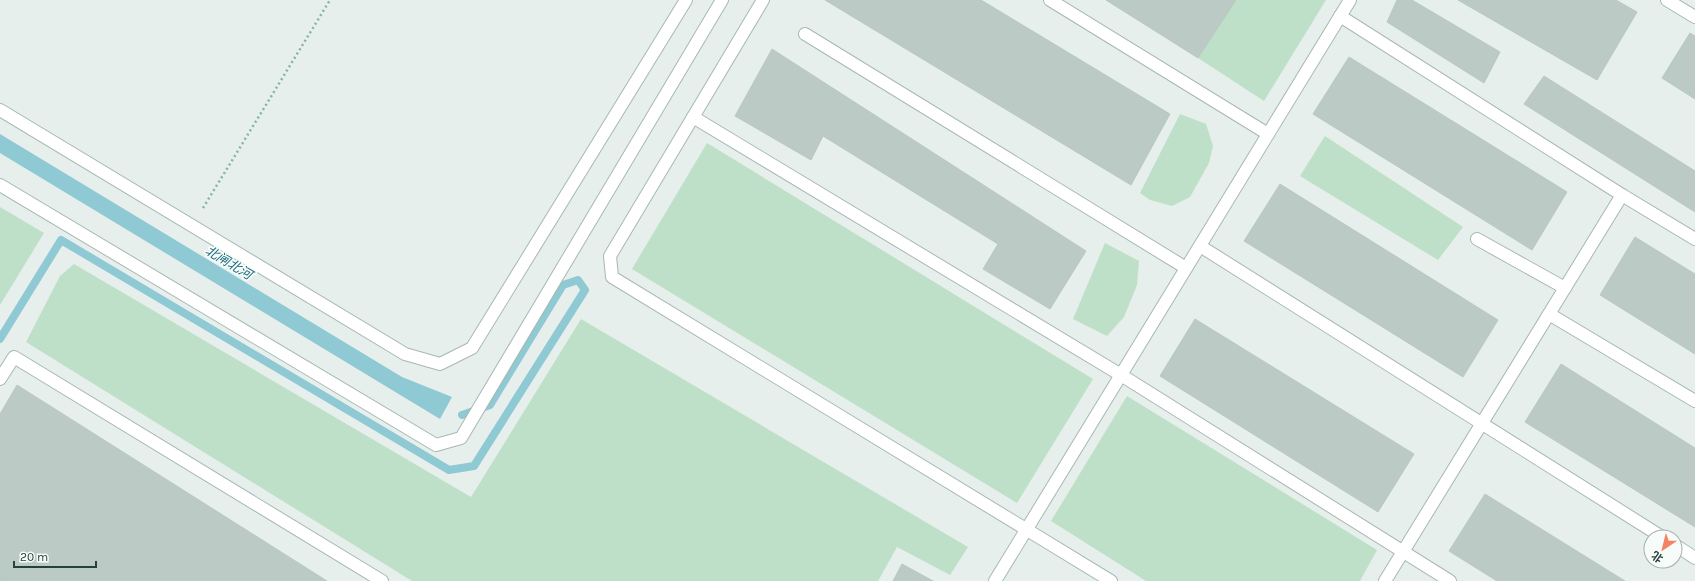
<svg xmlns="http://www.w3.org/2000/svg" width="1695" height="581" viewBox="0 0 1695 581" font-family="Karla,'Noto Sans SC',sans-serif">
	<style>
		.green { fill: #bfe0c8 }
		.water { fill: #8ec9d4 }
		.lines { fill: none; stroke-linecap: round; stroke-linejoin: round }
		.stream { stroke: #8ec9d4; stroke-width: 8 }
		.building { fill: #bbcac4; stroke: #b8c9c2 }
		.lane-casing { stroke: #a8b8b2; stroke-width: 14 }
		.street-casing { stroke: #a8b8b2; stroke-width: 14 }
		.path { stroke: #86b3a5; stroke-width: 2.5; stroke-dasharray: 2 3; stroke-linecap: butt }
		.lane { stroke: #fff; stroke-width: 12 }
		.street { stroke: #fff; stroke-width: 12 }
		.labels { text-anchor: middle; stroke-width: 3.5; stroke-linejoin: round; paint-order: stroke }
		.water-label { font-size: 13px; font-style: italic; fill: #1c6f80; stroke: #f7fbf9 }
	</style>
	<rect width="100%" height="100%" fill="#e6efeb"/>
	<g class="green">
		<path d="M1236,0H1326L1264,101L1198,58Z"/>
		<path d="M1180,114L1206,124L1213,146L1209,163L1190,197L1172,206L1150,200L1140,193Z"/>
		<path d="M1325,136L1463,227L1438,260L1300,176Z"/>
		<path d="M707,143L1093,379L1017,503L632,269Z"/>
		<path d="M0,207L44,233L0,305Z"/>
		<path d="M1105,243L1139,261L1137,285L1124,317L1107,336L1073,319Z"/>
		<path d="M74,264L471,497L581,319L968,547L950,575L897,547L878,581H412L26,342L60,276Z"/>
		<path d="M1127,396L1377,550L1360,581H1146L1051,521Z"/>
	</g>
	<path class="water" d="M0,134L402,377L452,397L440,419L0,153Z"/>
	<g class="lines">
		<path class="stream" d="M0,339L61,240L449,470L474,466L585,290L578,280L563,285L490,405L462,415"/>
	</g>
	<g class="building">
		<path d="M825,0H981L1170,114L1131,185Z"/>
		<path d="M1106,0H1236L1198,58Z"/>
		<path d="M1397,0H1412L1500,52L1484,83L1387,22Z"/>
		<path d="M1458,0H1616L1637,12L1597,80Z"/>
		<path d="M1690,33L1695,36V99L1662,78Z"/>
		<path d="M772,49L1086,251L1050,309L983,269L998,244L823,136L811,160L735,116Z"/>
		<path d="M1349,57L1567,192L1532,250L1313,114Z"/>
		<path d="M1544,76L1695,171V212L1524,104Z"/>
		<path d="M1280,184L1498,320L1463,377L1244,241Z"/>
		<path d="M1635,237L1695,274V354L1600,295Z"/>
		<path d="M1195,319L1414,454L1378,512L1160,376Z"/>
		<path d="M1561,364L1695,448V527L1525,422Z"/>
		<path d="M17,385L327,581H0V414Z"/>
		<path d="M1485,494L1625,581H1497L1449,551Z"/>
		<path d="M902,564L933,581H893Z"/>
	</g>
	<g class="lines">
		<defs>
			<g id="lane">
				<path d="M763,0L610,256L612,277L1111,581"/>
				<path d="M1050,0L1268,134"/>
				<path d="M1667,0L1695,17"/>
				<path d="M1340,16L1622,195L1695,239"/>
				<path d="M805,34L1186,268"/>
				<path d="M0,110L405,354L440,364L472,348L686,0"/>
				<path d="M693,117L1121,375L1450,581"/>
				<path d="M0,185L436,445L461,438L722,0"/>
				<path d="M1477,239L1565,288"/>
				<path d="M1200,246L1662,537"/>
				<path d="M1549,314L1695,401"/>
				<path d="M0,379L14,357L382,581"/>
				<path d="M1675,545L1695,558"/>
				<path d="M1385,581L1622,195"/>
			</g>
			<path id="street" d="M995,581L1350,0"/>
		</defs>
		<use href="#lane" class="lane-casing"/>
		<use href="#street" class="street-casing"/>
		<path class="path" d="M203,208L330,0"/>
		<use href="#lane" class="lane"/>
		<use href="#street" class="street"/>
	</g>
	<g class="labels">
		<g class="water-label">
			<text transform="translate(229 262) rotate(31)" y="5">北闸北河</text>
		</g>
	</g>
	<g transform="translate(1663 549) rotate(215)"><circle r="19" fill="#f7fbf9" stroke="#a3b1ad"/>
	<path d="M0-3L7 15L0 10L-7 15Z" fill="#f4845f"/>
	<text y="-6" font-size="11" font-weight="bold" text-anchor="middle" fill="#24423a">北</text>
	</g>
	<path d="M14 561v6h82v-6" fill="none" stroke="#24423a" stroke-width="2"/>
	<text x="20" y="561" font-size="12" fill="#24423a" stroke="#f7fbf9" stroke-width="3" paint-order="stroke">20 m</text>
</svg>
